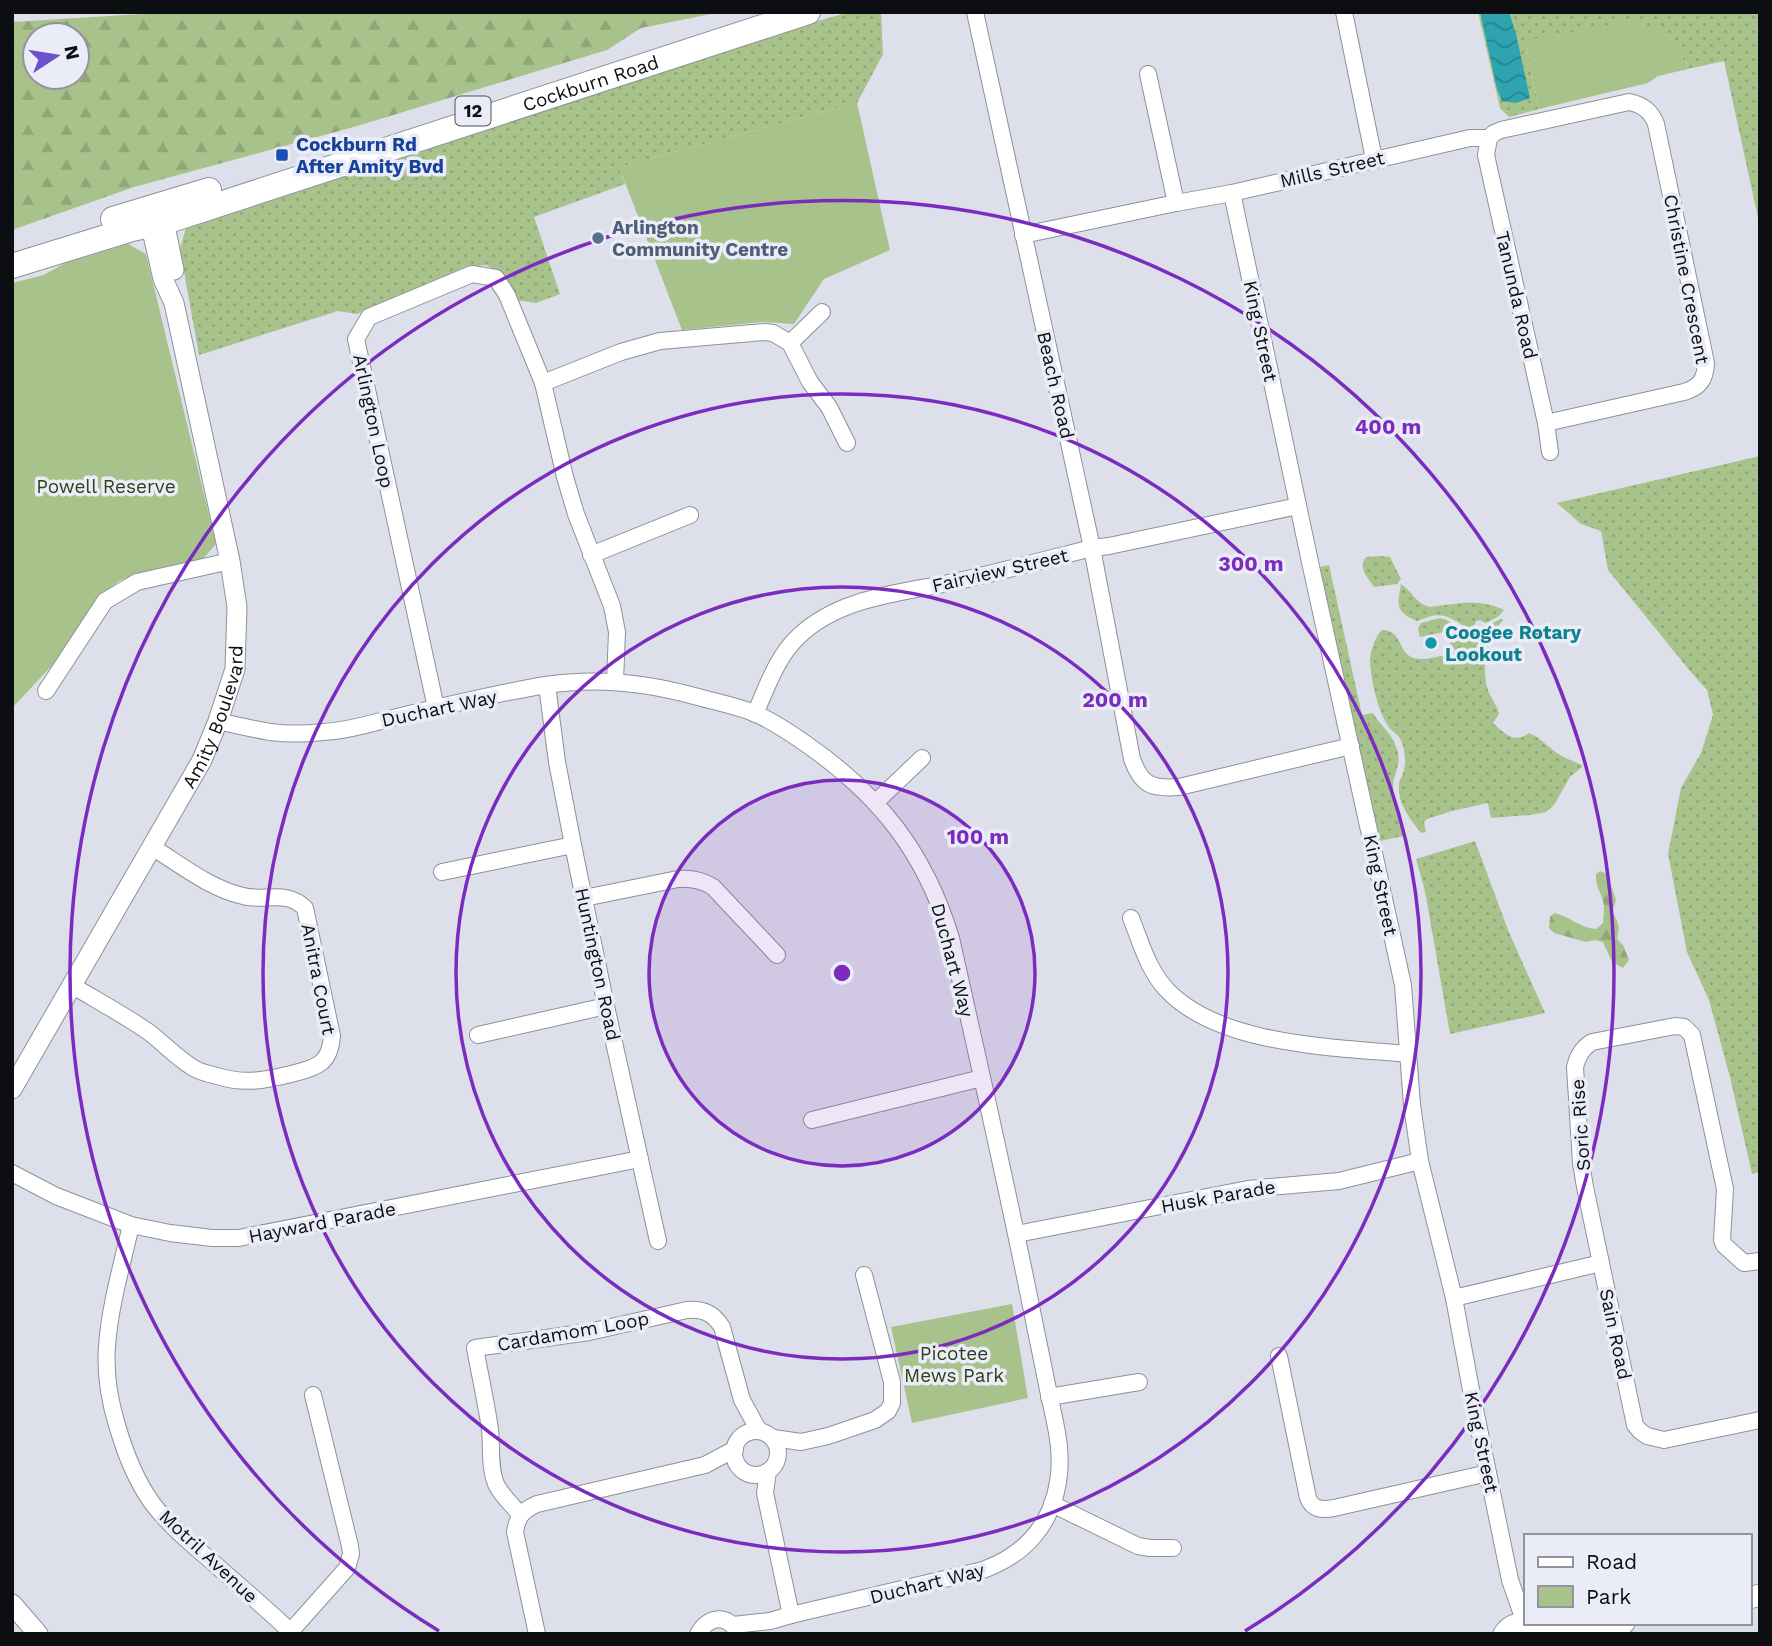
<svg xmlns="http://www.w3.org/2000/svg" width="1772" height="1646" viewBox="0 0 1772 1646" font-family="'Work Sans',sans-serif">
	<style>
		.grass { fill: url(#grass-dots) }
		.forest { fill: url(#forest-firs); fill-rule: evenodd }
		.park { fill: #a7c38b }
		.water { fill: url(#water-waves) }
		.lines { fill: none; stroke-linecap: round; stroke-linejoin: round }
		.minor-casing { stroke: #8e919b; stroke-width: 18 }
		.tertiary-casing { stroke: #8e919b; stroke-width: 21 }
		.secondary-casing { stroke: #8e919b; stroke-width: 23 }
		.primary-casing { stroke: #8e919b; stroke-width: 26 }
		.minor { stroke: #fff; stroke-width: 16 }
		.tertiary { stroke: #fff; stroke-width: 19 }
		.secondary { stroke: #fff; stroke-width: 21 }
		.primary { stroke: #fff; stroke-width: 24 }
		.ring { fill: none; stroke: #7b2cbf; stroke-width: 3.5 }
		.transit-dot { fill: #1a4fb4; stroke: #eaecf8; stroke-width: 2.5 }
		.service-dot { fill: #5c6f8a; stroke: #eaecf8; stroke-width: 2.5 }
		.culture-dot { fill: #0f9aa8; stroke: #eaecf8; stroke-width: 2.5 }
		.labels { text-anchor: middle; stroke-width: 7; stroke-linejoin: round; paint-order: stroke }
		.shield { fill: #eaecf8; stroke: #4f5157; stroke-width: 2 }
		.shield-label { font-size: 18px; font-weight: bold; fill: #0d0e12 }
		.street-label { font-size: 19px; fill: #0d0e12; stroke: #eaecf8 }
		.transit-label { font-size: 19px; font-weight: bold; fill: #164399; stroke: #eaecf8; text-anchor: start }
		.service-label { font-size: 19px; font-weight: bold; fill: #4e5e75; stroke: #eaecf8; text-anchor: start }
		.park-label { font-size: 19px; fill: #2d3e19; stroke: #eaecf8 }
		.culture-label { font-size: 19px; font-weight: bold; fill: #0d838f; stroke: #eaecf8; text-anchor: start }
		.centre { fill: #7b2cbf; stroke: #eaecf8; stroke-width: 3.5 }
		.ring-label { font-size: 21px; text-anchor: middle; font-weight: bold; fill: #7b2cbf; stroke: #eaecf8; stroke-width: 7; stroke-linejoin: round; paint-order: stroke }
	</style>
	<defs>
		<pattern id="grass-dots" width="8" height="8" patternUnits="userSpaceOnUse" patternTransform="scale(1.75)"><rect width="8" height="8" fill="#a7c38b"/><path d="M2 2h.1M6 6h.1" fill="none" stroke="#8fa677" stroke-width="1.8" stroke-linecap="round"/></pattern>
		<pattern id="forest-firs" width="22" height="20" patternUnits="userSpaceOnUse" patternTransform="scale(1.75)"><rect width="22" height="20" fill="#a7c38b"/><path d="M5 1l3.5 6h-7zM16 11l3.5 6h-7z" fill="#8fa677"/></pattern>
		<pattern id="water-waves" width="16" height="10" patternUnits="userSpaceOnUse" patternTransform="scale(1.75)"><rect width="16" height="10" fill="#2ea4b1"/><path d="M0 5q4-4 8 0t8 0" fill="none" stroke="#26848f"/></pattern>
	</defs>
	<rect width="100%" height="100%" fill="#dddfea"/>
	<g class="grass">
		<path d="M850,12H881L883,54L857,103L619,167L625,184L534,217L560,294L536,303L515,300L504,275L486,265L465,267L357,314L338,311L199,355L180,249L187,224L761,37Z"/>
		<path d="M1478,12H1760V227L1724,61L1688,69L1686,61L1525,41L1539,109L1509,117L1500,108Z"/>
		<path d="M1760,456V1172L1752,1174L1730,1077L1709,1000L1687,952L1668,854L1681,788L1701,753L1713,715L1707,690L1690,671L1608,570L1601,531L1581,524L1557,503Z"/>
		<path d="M1379,556L1390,557L1401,579L1397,584L1374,587C1368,578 1357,567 1366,557Z"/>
		<path d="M1329,565L1362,715L1373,713C1379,724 1391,733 1395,744C1404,765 1393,771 1393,787C1393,803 1400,821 1403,836L1380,841L1320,567Z"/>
		<path d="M1401,584C1412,591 1416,604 1430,607C1457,604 1478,598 1504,610L1499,616L1486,623L1480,620L1476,621L1473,629L1470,630C1448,616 1443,610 1417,621C1396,612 1397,606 1401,584Z"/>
		<path d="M1440,618L1448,621L1465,632L1446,638L1444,632L1420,637L1418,628L1421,623Z"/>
		<path d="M1501,619L1503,620L1495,630L1489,646L1477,650L1485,657C1485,669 1484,681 1489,693C1493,701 1497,705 1499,714L1493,723C1505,734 1514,744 1529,733C1542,738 1550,750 1562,756C1569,760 1576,762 1583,766L1570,777L1554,805L1546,812L1530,815L1491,818L1488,803L1452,811L1427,819L1424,822L1426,832L1421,833C1411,820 1397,803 1399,785C1399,780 1403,775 1404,770C1406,762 1405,751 1402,743C1400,735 1393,733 1389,727C1378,713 1370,677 1370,659C1371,649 1375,637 1382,630C1401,631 1398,646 1408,655C1418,664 1446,655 1457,651L1450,646V641L1452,639L1474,632L1479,636L1487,632L1488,625Z"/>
		<path d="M1475,841L1508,930L1545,1013L1450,1034L1425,891L1416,859Z"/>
	</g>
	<g class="forest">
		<path d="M174,12H590L593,14L598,12H721L641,28L607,50L357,126L134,187L12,230V22ZM35,35H77V77H35Z"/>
		<path d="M1600,871L1607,874L1616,900L1612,912C1619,922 1620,927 1617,939L1623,945L1629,960L1623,968L1612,962L1603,942L1595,940L1586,942L1554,933L1549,928L1550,917L1554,913C1569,916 1580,928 1596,929L1603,923C1604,914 1605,906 1602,898C1599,889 1595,884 1596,874Z"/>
	</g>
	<g class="park">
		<path d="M1626,22L1656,28L1686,62L1688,69L1658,76L1648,83L1539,109L1525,41Z"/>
		<path d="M857,103L890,250L824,279L794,324L762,322L682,330L619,167Z"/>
		<path d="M128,244L146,254L216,544L203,559L136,574L119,581L98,597L60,657L12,708V283L44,275L65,263Z"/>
		<path d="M1012,1304L1028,1398L912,1423L891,1327Z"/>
	</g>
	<path class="water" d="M1480,12H1509L1516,34L1530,98L1516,103L1502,101L1497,89Z"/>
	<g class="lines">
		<defs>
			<g id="minor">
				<path d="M975,12L1092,548L1132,759C1142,786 1152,789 1179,787L1351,746"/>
				<path d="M1344,12L1374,159"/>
				<path d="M1148,74L1176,203"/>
				<path d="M1489,138L1486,155L1546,423L1550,452"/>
				<path d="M1232,193L1310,562L1403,985L1412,1105L1420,1161L1454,1298L1471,1390L1510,1580L1525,1623"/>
				<path d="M1023,235L1176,203L1232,193L1470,138H1489L1494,133L1501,130L1629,102C1643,105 1651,111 1656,124L1706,363C1705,380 1700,387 1684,392L1546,423"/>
				<path d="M790,343L822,312"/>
				<path d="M543,383L621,352L660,341L765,332L773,333L790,343L810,382L829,407L847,443"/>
				<path d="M591,555L690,515"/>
				<path d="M547,685L557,762L573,845L606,1006L658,1241"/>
				<path d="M46,691L105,601L137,582L230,561"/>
				<path d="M436,708L356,339L369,317L472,274L496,278L507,295L543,383L565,477L576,514L612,606L617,632L615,681"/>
				<path d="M755,714C767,687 777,656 799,636C841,596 904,593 958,581C1003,571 1048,559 1092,548L1109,546L1298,506"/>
				<path d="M218,721C235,725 253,729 270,732C286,734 306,734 323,732C349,731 375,722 401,716C449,705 497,693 546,685C597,677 649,683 698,697C716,702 736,706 754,713C773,721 792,734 809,746C881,797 925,853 951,938C980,1069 1010,1199 1036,1331C1041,1354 1045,1376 1050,1399C1056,1426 1063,1453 1058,1482C1051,1526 1024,1555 983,1570L791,1615L770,1621L733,1625"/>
				<path d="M876,802L922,758"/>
				<path d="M442,872L573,845"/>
				<path d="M584,898L678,879C692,878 702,880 713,887L777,955"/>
				<path d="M1131,918C1141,943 1148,970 1167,990C1220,1046 1335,1047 1408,1054"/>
				<path d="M73,986C98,1001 126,1016 150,1033C164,1044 177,1058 192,1067C199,1072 208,1074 217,1076C246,1085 266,1080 295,1073C319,1067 330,1062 332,1036L305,908C285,889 265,902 243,896C209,888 181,865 152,847"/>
				<path d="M478,1035L606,1006"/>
				<path d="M812,1120L982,1078"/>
				<path d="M12,1173L56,1196L131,1225L170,1233L212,1238H239L640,1159"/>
				<path d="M131,1225C122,1265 110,1305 107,1346C105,1373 109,1399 117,1425C125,1453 135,1479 152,1503C168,1524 189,1542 209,1559C237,1584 266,1608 293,1634"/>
				<path d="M1017,1234L1248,1189L1339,1181L1420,1161"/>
				<path d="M1760,1261L1744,1263L1724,1245L1722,1240L1725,1189L1692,1035L1684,1027L1675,1026L1592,1042C1582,1048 1578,1056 1575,1067L1581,1163L1585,1187L1635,1425L1640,1431L1647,1436L1664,1440L1760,1420"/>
				<path d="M1454,1298L1601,1263"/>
				<path d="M1279,1356L1308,1498C1313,1510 1322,1510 1334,1508L1488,1473"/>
				<path d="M1049,1397L1139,1382"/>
				<circle cx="756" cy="1453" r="22"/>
				<path d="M773,1438L801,1442L828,1436L875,1420L888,1411L892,1403V1382L864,1275"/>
				<path d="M768,1471L765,1493L791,1615"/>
				<path d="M1052,1504L1138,1546L1150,1548H1173"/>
				<path d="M520,1514C512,1505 501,1495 496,1484C489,1467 492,1448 490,1429C486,1402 480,1375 475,1348L589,1332L687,1310C704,1309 713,1313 722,1327L742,1400L759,1431"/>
				<path d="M291,1631L347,1568L351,1554L350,1546L313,1395"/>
				<path d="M537,1634L515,1532C517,1517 523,1510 537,1504L705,1465L735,1449"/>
				<path d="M698,1634C708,1617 725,1613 737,1631"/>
			</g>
			<g id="tertiary">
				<path d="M162,211L174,270"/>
				<path id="s1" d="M12,1089L202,760L218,721L235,669L237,607L230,561L174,303L163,279L148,213"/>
				<path d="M12,1604L38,1634"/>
			</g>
			<g id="secondary">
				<path d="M1749,1598L1760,1595"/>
				<path d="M1534,1630L1581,1632"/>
				<path d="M1504,1634C1513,1621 1527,1621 1537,1634"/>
				<path d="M1577,1634L1624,1623"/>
			</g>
			<g id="primary">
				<path d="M113,219L209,190"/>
				<path id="s2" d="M12,266L132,229L165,222L808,12"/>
			</g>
		</defs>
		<use href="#minor" class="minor-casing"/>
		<use href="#tertiary" class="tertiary-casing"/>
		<use href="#secondary" class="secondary-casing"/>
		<use href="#primary" class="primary-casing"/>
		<use href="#minor" class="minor"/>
		<use href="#tertiary" class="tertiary"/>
		<use href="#secondary" class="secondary"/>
		<use href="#primary" class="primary"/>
	</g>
	<circle cx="842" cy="973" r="193" fill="#7b2cbf" fill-opacity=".12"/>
	<g class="ring">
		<circle cx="842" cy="973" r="193"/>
		<circle cx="842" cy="973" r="386"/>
		<circle cx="842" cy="973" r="579"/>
		<path d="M439 1631A772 772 0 1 1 1245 1631"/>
	</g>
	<rect class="transit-dot" x="275" y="148" width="14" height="14" rx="3.5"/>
	<circle class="service-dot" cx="598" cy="238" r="7"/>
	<circle class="culture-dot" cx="1431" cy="643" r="7"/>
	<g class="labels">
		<rect class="shield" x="455.5" y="96.5" width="35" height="29" rx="5"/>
		<g class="shield-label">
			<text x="473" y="117">12</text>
		</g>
		<g class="street-label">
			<text dy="7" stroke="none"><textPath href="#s2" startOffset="607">Cockburn Road</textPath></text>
			<text transform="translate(1332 169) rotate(-13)" y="7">Mills Street</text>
			<text transform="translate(1687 279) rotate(79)" y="7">Christine Crescent</text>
			<text transform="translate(1517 295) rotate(77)" y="7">Tanunda Road</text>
			<text transform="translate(1261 331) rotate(78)" y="7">King Street</text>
			<text transform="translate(1056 385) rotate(77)" y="7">Beach Road</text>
			<text transform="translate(374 421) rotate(78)" y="7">Arlington Loop</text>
			<text transform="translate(1000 570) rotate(-13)" y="7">Fairview Street</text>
			<text transform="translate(439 708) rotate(-12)" y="7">Duchart Way</text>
			<text dy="7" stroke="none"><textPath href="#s1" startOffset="425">Amity Boulevard</textPath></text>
			<text transform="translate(1381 885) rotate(78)" y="7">King Street</text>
			<text transform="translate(953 960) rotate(75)" y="7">Duchart Way</text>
			<text transform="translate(598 964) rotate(78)" y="7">Huntington Road</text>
			<text transform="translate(319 979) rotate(79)" y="7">Anitra Court</text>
			<text transform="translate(1580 1125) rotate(-94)" y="7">Soric Rise</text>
			<text transform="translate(1218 1196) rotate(-10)" y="7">Husk Parade</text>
			<text transform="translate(322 1222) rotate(-11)" y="7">Hayward Parade</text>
			<text transform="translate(573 1331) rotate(-10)" y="7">Cardamom Loop</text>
			<text transform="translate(1616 1334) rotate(78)" y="7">Sain Road</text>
			<text transform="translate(1482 1442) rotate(78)" y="7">King Street</text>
			<text transform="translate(209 1556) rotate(43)" y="7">Motril Avenue</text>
			<text transform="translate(927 1583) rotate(-14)" y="7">Duchart Way</text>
		</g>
		<g class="transit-label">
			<text x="296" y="151">Cockburn Rd<tspan x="296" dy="22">After Amity Bvd</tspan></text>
		</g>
		<g class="service-label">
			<text x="612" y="234">Arlington<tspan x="612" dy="22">Community Centre</tspan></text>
		</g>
		<g class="park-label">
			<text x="106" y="493">Powell Reserve</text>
			<text x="954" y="1360">Picotee<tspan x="954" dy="22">Mews Park</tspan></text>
		</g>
		<g class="culture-label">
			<text x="1445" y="639">Coogee Rotary<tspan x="1445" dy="22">Lookout</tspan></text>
		</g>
	</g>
	<circle cx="842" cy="973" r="10" class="centre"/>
	<g class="ring-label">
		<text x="1388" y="434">400 m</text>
		<text x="1251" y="571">300 m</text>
		<text x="1115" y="707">200 m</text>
		<text x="978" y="844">100 m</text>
	</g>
	<rect width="1772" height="1646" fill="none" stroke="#0d0e12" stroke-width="28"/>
	<rect x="1524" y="1534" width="228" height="91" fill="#eaecf8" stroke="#92939c" stroke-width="2"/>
	<rect x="1538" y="1557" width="35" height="10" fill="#ffffff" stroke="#92939c" stroke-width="2"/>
	<text x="1586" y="1569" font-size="21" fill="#0d0e12">Road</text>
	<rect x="1538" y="1586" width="35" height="21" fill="#a7c38b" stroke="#92939c" stroke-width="2"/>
	<text x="1586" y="1604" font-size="21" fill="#0d0e12">Park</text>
	<g transform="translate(56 56) rotate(78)"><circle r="33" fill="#eaecf8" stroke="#92939c" stroke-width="2"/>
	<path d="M0-5L12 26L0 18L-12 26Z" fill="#6d51ca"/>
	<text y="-10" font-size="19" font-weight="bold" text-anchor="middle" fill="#0d0e12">N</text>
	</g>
</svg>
